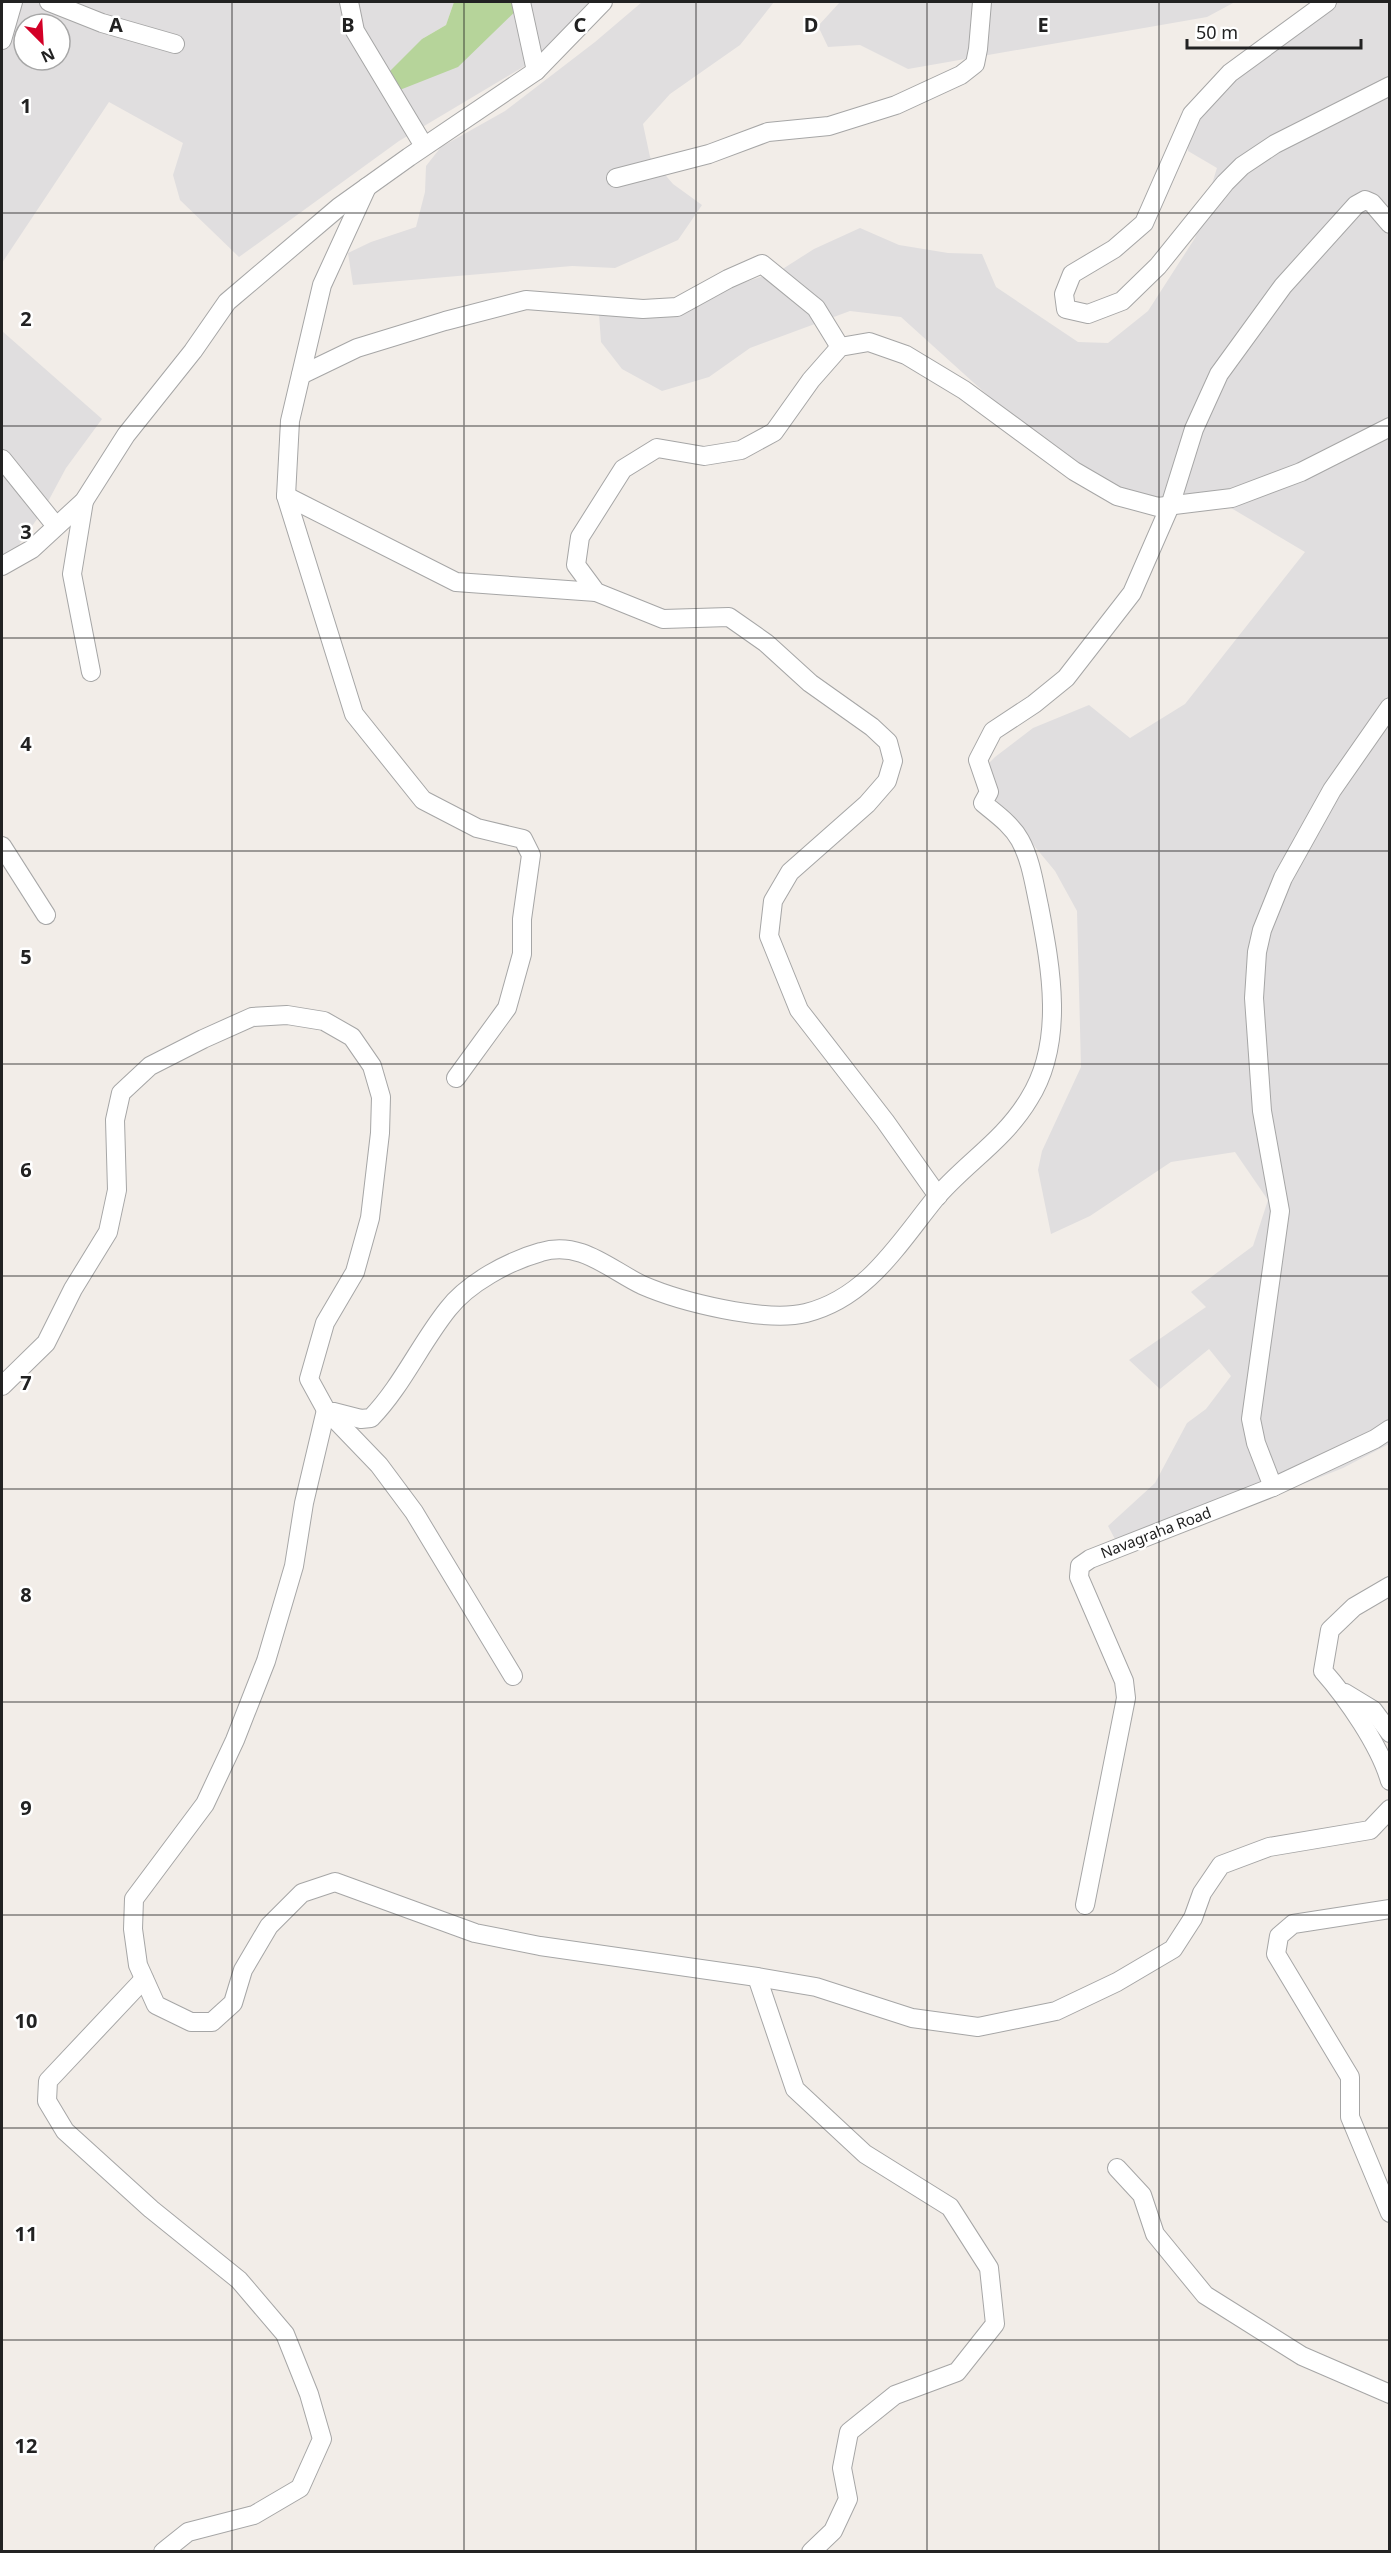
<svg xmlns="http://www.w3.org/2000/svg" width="1391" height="2553" viewBox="0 0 1391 2553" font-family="'Noto Sans',sans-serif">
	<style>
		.residential { fill: #e0dedf; fill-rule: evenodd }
		.forest { fill: #b6d49a }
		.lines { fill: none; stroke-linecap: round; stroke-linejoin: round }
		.minor-casing { stroke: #a6a6a6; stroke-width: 20 }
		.minor { stroke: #fff; stroke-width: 18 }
		.grid { fill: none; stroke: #222; stroke-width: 1.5; stroke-opacity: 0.55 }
		.labels { text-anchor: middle; stroke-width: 5; stroke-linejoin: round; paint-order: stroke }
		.street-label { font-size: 15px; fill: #222; stroke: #fff }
		.grid-label { font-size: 20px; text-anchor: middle; font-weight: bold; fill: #222; stroke: #fff; stroke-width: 5; stroke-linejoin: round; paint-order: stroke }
	</style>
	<rect width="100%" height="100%" fill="#f2ede8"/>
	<g class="residential">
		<path d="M2,2H454L446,25L422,39L525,2H598L528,64L399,141L239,257L180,200L173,175L183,143L109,102L2,263ZM24,24H60V60H24Z"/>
		<path d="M642,2H774L740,45L670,94L643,124L650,157L673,184L702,205L678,240L615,268L572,266L353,285L348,253L371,242L416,227L425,192L426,166L441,147L505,111L595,42Z"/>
		<path d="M840,2H1235L1207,17L908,69L860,45L828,47L818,26Z"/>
		<path d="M1339,2H1389V1444L1343,1468L1124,1556L1108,1526L1155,1483L1187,1423L1206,1409L1231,1376L1209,1349L1160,1389L1129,1360L1206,1307L1191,1292L1253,1246L1268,1200L1235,1152L1171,1162L1090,1216L1051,1234L1038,1170L1042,1151L1081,1067L1077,911L1055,871L976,776L995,757L1033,728L1089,705L1130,738L1185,704L1305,552L1216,499L1192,501L1128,493L1066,466L901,317L850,311L750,348L709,377L662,391L622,369L601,342L599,314L698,298L781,270L814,249L860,228L899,245L948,253L982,254L996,287L1078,342L1108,343L1148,311L1195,238L1217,168L1188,151V137L1197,111L1292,29Z"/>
		<path d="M2,331L102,419L66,468L44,509L16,549L2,558Z"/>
	</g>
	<path class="forest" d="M454,2H525L458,67L387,95L390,71L422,39L446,25Z"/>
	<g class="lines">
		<defs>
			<g id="minor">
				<path d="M49,2L102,23L175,44"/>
				<path d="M349,2L355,31L424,146"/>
				<path d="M521,2L536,71"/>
				<path d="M1327,2L1230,73L1192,114L1144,223L1114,249L1072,274L1064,294L1066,309L1088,314L1122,301L1158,266L1225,183L1242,166L1275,144L1390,86"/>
				<path d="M2,40L13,2"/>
				<path d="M616,178L709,154L768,132L829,126L896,105L961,75L975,64L978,49L982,2"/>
				<path d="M367,187L322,285L290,421L286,496L354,714L423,800L477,828L523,839L531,855L522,919V954L507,1008L456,1078"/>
				<path d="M301,375L357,348L445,321L526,300L643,309L677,307L728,279L762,264L816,308L840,347"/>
				<path d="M2,459L56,526"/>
				<path d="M286,496L456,582L596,592"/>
				<path d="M84,501L72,574L91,672"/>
				<path d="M2,566L32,549L84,501L126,435L193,351L227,302L339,207L409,157L536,71L603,2"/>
				<path d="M2,846L46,915"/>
				<path d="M938,1196L885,1121L799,1010L769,936L773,901L790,872L867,804L887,781L893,761L888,742L872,727L810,683L766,643L729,617L663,619L596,592L576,565L580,537L623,469L657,448L704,456L741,450L774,432L811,380L840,347L869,342L906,355L964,390L1074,471L1117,496L1158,507L1232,498L1301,472L1390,427"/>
				<path d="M2,1386L46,1343L73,1289L108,1232L117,1190L115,1120L121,1093L150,1066L203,1039L252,1017L287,1015L324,1021L352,1037L372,1066L381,1097L380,1133L370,1218L355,1272L325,1323L309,1379L326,1410L361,1419L371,1418C402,1386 420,1344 448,1309C468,1283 509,1261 541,1252C580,1240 609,1269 642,1285C681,1302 765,1323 806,1313C866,1298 897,1246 934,1200C964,1164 1004,1141 1029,1099C1065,1042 1051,968 1039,906C1034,883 1031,860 1020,840C1011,824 996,814 983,803L989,792L978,760L993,731L1034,704L1066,678L1132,593L1170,506L1194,429L1219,374L1283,286L1356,205L1365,200L1372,203L1390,224"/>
				<path d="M326,1410L304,1503L294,1566L266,1661L235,1740L205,1804L134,1899L133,1929L138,1965L156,2005L191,2022H212L233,2003L243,1970L269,1926L302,1893L335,1882L475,1933L540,1946L757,1977L816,1987L912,2018L978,2027L1056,2011L1117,1982L1173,1949L1193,1918L1202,1893L1221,1865L1269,1847L1370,1830L1390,1809"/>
				<path d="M327,1411L379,1465L414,1512L513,1676"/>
				<path d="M1273,1487L1256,1443L1251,1419L1280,1211L1262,1111L1254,998L1257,952L1262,930L1283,878L1332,790L1390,707"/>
				<path d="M1390,1586L1354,1607L1330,1630L1323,1671C1347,1698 1380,1746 1390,1781"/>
				<path d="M1345,1693L1373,1710L1390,1733"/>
				<path d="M1085,1905L1126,1698L1124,1681L1079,1577L1080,1566L1090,1559L1273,1487L1375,1439L1390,1429"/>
				<path d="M1390,1909L1293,1924L1279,1936L1276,1954L1350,2077V2117L1390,2213"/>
				<path d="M757,1977L795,2089L865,2154L950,2207L989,2268L995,2324L957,2372L895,2395L849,2432L842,2468L848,2499L833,2531L811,2552"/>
				<path d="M144,1979L48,2081L47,2101L65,2131L151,2209L239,2280L285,2334L309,2394L322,2439L300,2488L254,2515L188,2532L163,2552"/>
				<path d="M1117,2168L1142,2195L1155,2234L1205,2295L1302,2356L1390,2394"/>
			</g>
		</defs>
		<use href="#minor" class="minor-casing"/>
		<use href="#minor" class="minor"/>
	</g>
	<path class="grid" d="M232,2V2552M464,2V2552M696,2V2552M927,2V2552M1159,2V2552M2,213H1390M2,426H1390M2,638H1390M2,851H1390M2,1064H1390M2,1276H1390M2,1489H1390M2,1702H1390M2,1915H1390M2,2128H1390M2,2340H1390"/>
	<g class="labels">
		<g class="street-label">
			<text transform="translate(1156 1533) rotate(-21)" y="5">Navagraha Road</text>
		</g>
	</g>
	<g class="grid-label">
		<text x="116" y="32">A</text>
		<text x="348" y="32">B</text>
		<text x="580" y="32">C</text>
		<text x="811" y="32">D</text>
		<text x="1043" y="32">E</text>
		<text x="26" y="113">1</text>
		<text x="26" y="326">2</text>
		<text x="26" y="539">3</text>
		<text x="26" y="751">4</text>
		<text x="26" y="964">5</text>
		<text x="26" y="1177">6</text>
		<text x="26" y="1390">7</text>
		<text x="26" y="1602">8</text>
		<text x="26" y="1815">9</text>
		<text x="26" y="2028">10</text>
		<text x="26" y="2241">11</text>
		<text x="26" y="2453">12</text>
	</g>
	<rect width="1391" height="2553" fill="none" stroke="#222222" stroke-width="6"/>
	<g transform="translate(42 42) rotate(156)"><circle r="28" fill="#ffffff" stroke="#a7a7a7" stroke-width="1.5"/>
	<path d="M0-4.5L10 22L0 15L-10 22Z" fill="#d30027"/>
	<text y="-9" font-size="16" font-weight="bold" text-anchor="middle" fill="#222222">N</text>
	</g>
	<path d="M1187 39v9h174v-9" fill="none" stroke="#222222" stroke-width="3"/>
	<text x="1196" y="39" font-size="18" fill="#222222" stroke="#ffffff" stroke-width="4.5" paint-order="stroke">50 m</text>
</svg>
